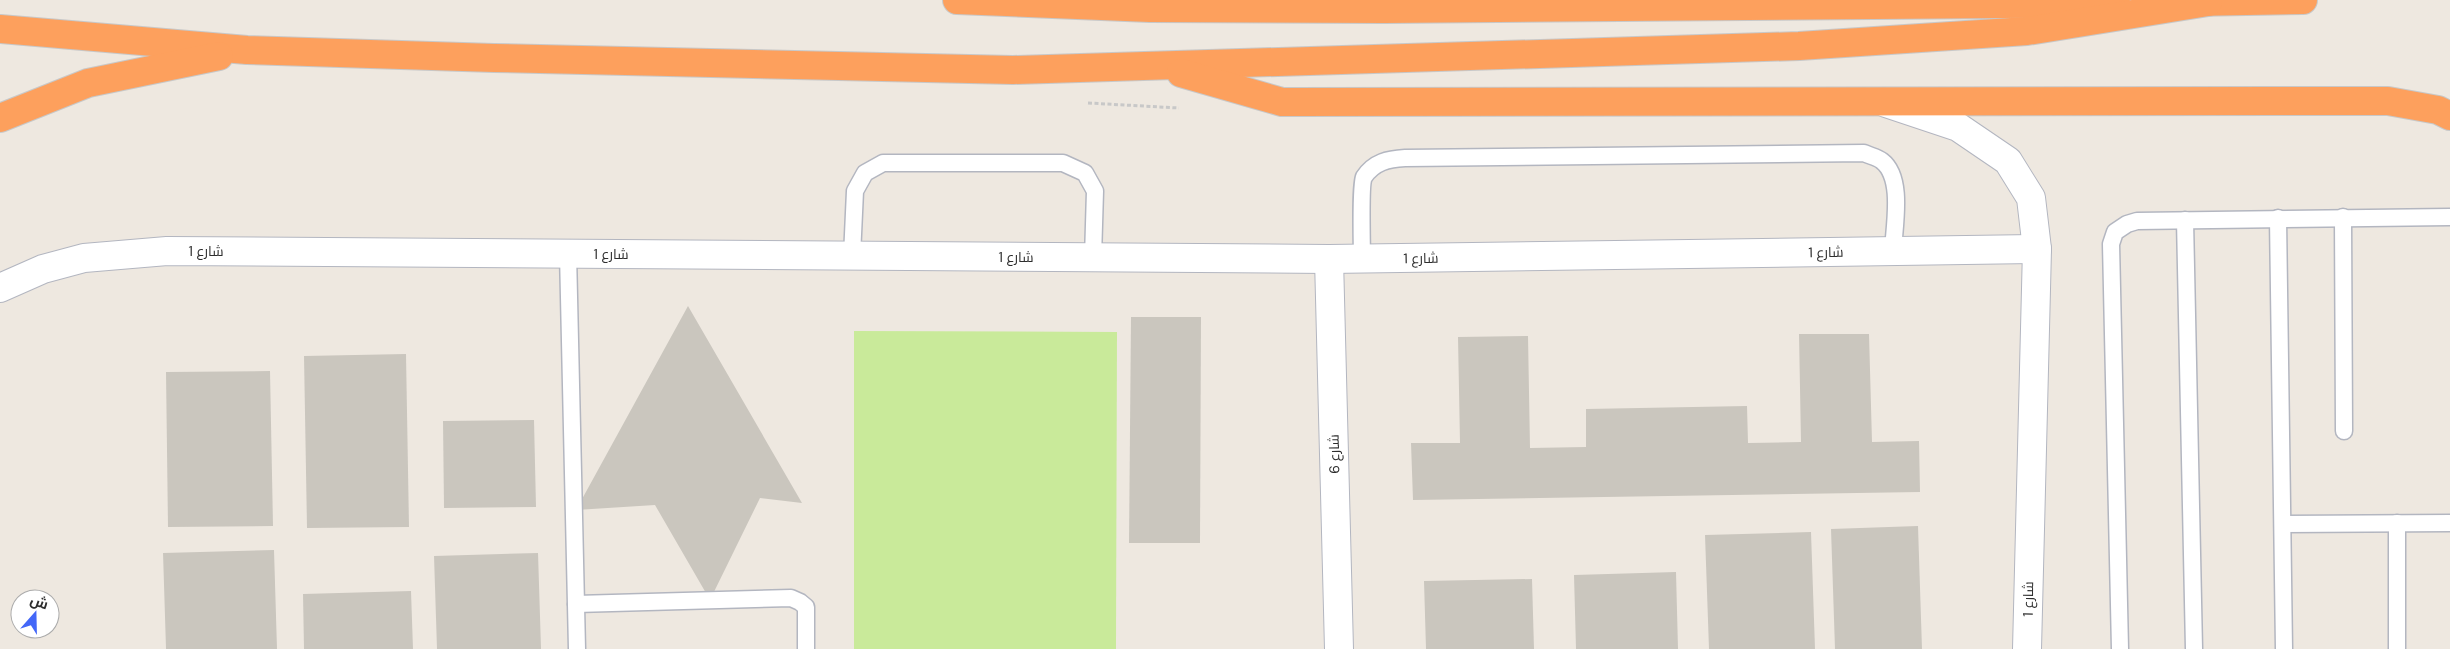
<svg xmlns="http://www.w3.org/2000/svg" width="2450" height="649" viewBox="0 0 2450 649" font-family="'DM Sans',Cairo,sans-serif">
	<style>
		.pitch { fill: #c9ea9a }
		.building { fill: #cac6be }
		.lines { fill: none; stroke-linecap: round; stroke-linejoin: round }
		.lane-casing { stroke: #b3b6c0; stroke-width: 19 }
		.street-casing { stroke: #b3b6c0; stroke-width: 30 }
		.highway-casing { stroke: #c8c8c8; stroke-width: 30 }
		.path { stroke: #c8c8c8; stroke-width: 3; stroke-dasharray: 4 2.5; stroke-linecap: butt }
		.lane { stroke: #fff; stroke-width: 16 }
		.street { stroke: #fff; stroke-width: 28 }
		.highway { stroke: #fda05d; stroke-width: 28 }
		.labels { text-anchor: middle; stroke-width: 5; stroke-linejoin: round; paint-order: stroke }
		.street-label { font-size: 14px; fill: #2d2d2d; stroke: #fff }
	</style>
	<rect width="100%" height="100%" fill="#eee8e0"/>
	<path class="pitch" d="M854,331L1117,332L1116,649H854Z"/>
	<g class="building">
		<path d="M688,306L802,503L760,498L710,600L655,505L576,510Z"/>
		<path d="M1131,317H1201L1200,543H1129Z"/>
		<path d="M1799,334H1869L1872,442L1919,441L1920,492L1413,500L1411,443H1460L1458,337L1528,336L1530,448L1586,447V409L1747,406L1748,443L1801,442Z"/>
		<path d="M406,354L409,527L307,528L304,356Z"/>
		<path d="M270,371L273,526L168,527L166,372Z"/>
		<path d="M534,420L536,507L444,508L443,421Z"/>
		<path d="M1918,526L1922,649H1835L1831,529Z"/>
		<path d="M1811,532L1815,649H1709L1705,535Z"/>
		<path d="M274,550L277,649H166L163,553Z"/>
		<path d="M538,553L541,649H437L434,556Z"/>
		<path d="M1676,572L1678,649H1576L1574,575Z"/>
		<path d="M1532,579L1534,649H1426L1424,581Z"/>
		<path d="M411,591L413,649H304L303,594Z"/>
	</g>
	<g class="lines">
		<defs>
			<g id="lane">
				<path d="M2343,217L2344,431"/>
				<path d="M2278,218L2284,649"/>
				<path d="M2185,220L2194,649"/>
				<path d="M568,253L577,649"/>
				<path d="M852,256L855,191L865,173L883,163H1063L1085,173L1095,191L1093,258"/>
				<path d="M1362,259C1362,246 1360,185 1364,177C1374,162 1388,159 1405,158L1864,153C1870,156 1877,157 1882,161C1904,178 1894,226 1893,251"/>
				<path d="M2283,524L2450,523"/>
				<path d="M576,604L791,598L800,602L806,607V649"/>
				<path d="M2120,649L2111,244L2115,232L2127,224L2137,221L2450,217"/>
				<path d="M2397,649V523"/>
			</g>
			<g id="street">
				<path d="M1886,103L1958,127L2008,161L2031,198L2037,249L2027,649"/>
				<path d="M1329,259L1339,649"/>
				<path d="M0,288L43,269L84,258L167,251L1329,259L2037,249"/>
			</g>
			<g id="highway">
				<path d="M957,0L1150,8L1384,9L2116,3"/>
				<path d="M2191,2L2303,0"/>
				<path d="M0,29L247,50L494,58L1013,70L1799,46L2027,31L2208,2"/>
				<path d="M1181,73L1282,102L2388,101L2438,110L2450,116"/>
				<path d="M0,118L88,83L219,56"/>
			</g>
		</defs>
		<use href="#lane" class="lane-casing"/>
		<use href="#street" class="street-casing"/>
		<use href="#highway" class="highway-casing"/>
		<path class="path" d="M1088,103L1179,108"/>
		<use href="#lane" class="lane"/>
		<use href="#street" class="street"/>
		<use href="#highway" class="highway"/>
	</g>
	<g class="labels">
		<g class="street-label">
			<text x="206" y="256">شارع 1</text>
			<text transform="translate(1826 252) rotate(-1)" y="5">شارع 1</text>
			<text x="611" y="259">شارع 1</text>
			<text x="1016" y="262">شارع 1</text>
			<text transform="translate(1421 258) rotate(-1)" y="5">شارع 1</text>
			<text transform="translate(1334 454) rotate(-91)" y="5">شارع 6</text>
			<text transform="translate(2028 599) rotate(-89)" y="5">شارع 1</text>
		</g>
	</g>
	<g transform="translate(35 614) rotate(20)"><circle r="24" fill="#ffffff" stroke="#ababab"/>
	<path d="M0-4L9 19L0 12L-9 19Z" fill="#4367f8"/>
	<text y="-8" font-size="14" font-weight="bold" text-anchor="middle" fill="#2d2d2d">ش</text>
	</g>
</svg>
